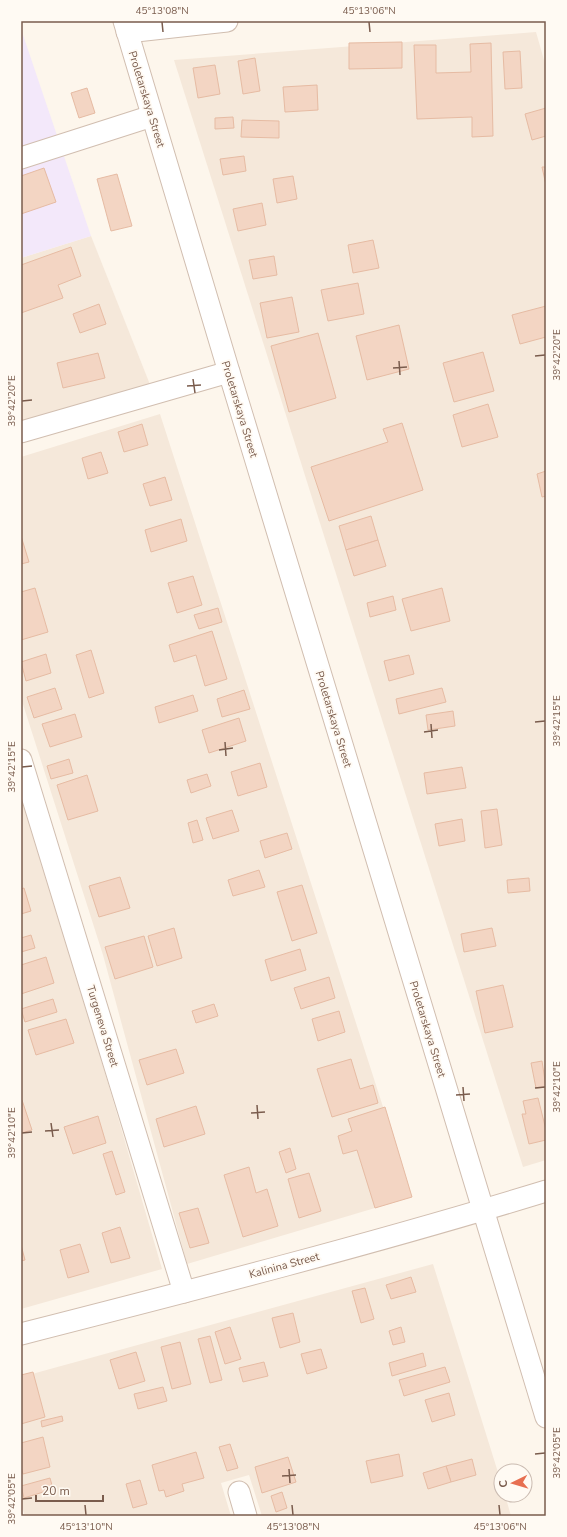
<svg xmlns="http://www.w3.org/2000/svg" width="567" height="1537" viewBox="0 0 567 1537" font-family="'Nunito Sans',sans-serif">
	<style>
		.residential { fill: #f5e8da }
		.education { fill: #f3e8fa }
		.building { fill: #f3d5c3; stroke: #e6bba3 }
		.lines { fill: none; stroke-linecap: round; stroke-linejoin: round }
		.minor-casing { stroke: #d1beb0; stroke-width: 23 }
		.minor { stroke: #fff; stroke-width: 21 }
		.ticks { fill: none; stroke: #7a5c4d; stroke-width: 1.5 }
		.labels { text-anchor: middle; stroke-width: 3.5; stroke-linejoin: round; paint-order: stroke }
		.street-label { font-size: 11px; fill: #7a5c4d; stroke: #fffaf3 }
		.neatline { fill: none; stroke: #7a5c4d; stroke-width: 1.5 }
		.ticks-label { font-size: 10px; text-anchor: middle; fill: #7a5c4d }
	</style>
	<rect width="100%" height="100%" fill="#fdf6ec"/>
	<g class="residential">
		<path d="M536,32L546,67V1160L523,1167L174,60Z"/>
		<path d="M91,236L151,387L21,422V258Z"/>
		<path d="M160,414L412,1197L187,1264L103,955L21,698V457Z"/>
		<path d="M21,798L76,973L162,1269L21,1309Z"/>
		<path d="M433,1264L501,1482V1495H505L511,1516H262L249,1475L221,1483L231,1516H25L21,1504V1377Z"/>
	</g>
	<path class="education" d="M21,29L91,236L21,258Z"/>
	<g class="building">
		<path d="M402,42V68L349,69V43Z"/>
		<path d="M491,43L493,136L472,137V117L417,119L414,45H436V73L471,72L470,44Z"/>
		<path d="M520,51L522,88L505,89L503,52Z"/>
		<path d="M255,58L260,91L243,94L238,61Z"/>
		<path d="M215,65L220,94L198,98L193,68Z"/>
		<path d="M317,85L318,110L285,112L283,87Z"/>
		<path d="M87,88L95,113L79,118L71,93Z"/>
		<path d="M546,108V136L532,140L525,114Z"/>
		<path d="M233,117L234,128L215,129V118Z"/>
		<path d="M242,120L279,121V138L241,137Z"/>
		<path d="M244,156L246,171L223,175L220,159Z"/>
		<path d="M542,167H546V185Z"/>
		<path d="M44,168L56,202L21,214V176Z"/>
		<path d="M117,174L132,226L111,231L97,179Z"/>
		<path d="M293,176L297,199L277,203L273,179Z"/>
		<path d="M262,203L266,225L238,231L233,209Z"/>
		<path d="M373,240L379,268L353,273L348,245Z"/>
		<path d="M71,247L81,276L58,285L63,298L21,313V265Z"/>
		<path d="M274,256L277,275L253,279L249,260Z"/>
		<path d="M358,283L364,314L328,321L321,290Z"/>
		<path d="M292,297L299,332L267,338L260,303Z"/>
		<path d="M99,304L106,324L80,333L73,314Z"/>
		<path d="M546,306V337L520,344L512,315Z"/>
		<path d="M399,325L409,369L367,380L356,336Z"/>
		<path d="M318,333L336,398L289,412L271,346Z"/>
		<path d="M483,352L494,391L454,402L443,363Z"/>
		<path d="M98,353L105,378L63,388L57,363Z"/>
		<path d="M488,404L498,437L462,447L453,415Z"/>
		<path d="M402,423L423,490L329,521L311,467L388,442L383,429Z"/>
		<path d="M142,424L148,445L124,452L118,432Z"/>
		<path d="M101,452L108,473L88,479L82,458Z"/>
		<path d="M546,471V496L542,497L537,474Z"/>
		<path d="M165,477L172,500L150,506L143,484Z"/>
		<path d="M371,516L378,540L346,550L339,526Z"/>
		<path d="M181,519L187,541L151,552L145,530Z"/>
		<path d="M21,536L29,562L21,564Z"/>
		<path d="M378,540L386,566L354,576L346,550Z"/>
		<path d="M193,576L202,605L177,613L168,583Z"/>
		<path d="M35,588L48,632L21,640V592Z"/>
		<path d="M442,588L450,621L411,631L402,599Z"/>
		<path d="M393,596L396,610L370,617L367,603Z"/>
		<path d="M218,608L222,622L199,629L194,615Z"/>
		<path d="M212,631L227,679L205,686L196,655L174,662L169,645Z"/>
		<path d="M91,650L104,693L89,698L76,655Z"/>
		<path d="M46,654L51,673L26,681L21,662Z"/>
		<path d="M409,655L414,674L389,681L384,661Z"/>
		<path d="M55,688L62,709L34,718L27,697Z"/>
		<path d="M442,688L446,702L399,714L396,699Z"/>
		<path d="M244,690L250,709L222,717L217,699Z"/>
		<path d="M193,695L198,711L159,723L155,707Z"/>
		<path d="M453,711L455,726L428,730L426,715Z"/>
		<path d="M75,714L82,737L50,747L42,724Z"/>
		<path d="M239,718L246,741L209,753L202,730Z"/>
		<path d="M69,759L73,773L51,779L47,766Z"/>
		<path d="M260,763L267,787L238,796L231,772Z"/>
		<path d="M462,767L466,788L427,794L424,773Z"/>
		<path d="M207,774L211,786L191,793L187,780Z"/>
		<path d="M87,775L98,811L68,820L57,785Z"/>
		<path d="M497,809L502,845L485,848L481,811Z"/>
		<path d="M232,810L239,831L213,839L206,818Z"/>
		<path d="M462,819L465,841L439,846L435,824Z"/>
		<path d="M197,820L203,840L193,843L188,823Z"/>
		<path d="M287,833L292,849L265,858L260,841Z"/>
		<path d="M259,870L265,887L233,896L228,880Z"/>
		<path d="M120,877L130,908L99,917L89,886Z"/>
		<path d="M529,878L530,891L508,893L507,880Z"/>
		<path d="M302,885L317,933L292,941L277,892Z"/>
		<path d="M24,888L31,911L21,914V889Z"/>
		<path d="M174,928L182,958L157,966L148,936Z"/>
		<path d="M492,928L496,946L464,952L461,934Z"/>
		<path d="M31,935L35,948L21,952V938Z"/>
		<path d="M144,936L153,967L115,979L105,947Z"/>
		<path d="M300,949L306,970L271,981L265,960Z"/>
		<path d="M46,957L54,983L21,994V965Z"/>
		<path d="M329,977L335,998L301,1009L294,988Z"/>
		<path d="M503,985L513,1027L485,1033L476,991Z"/>
		<path d="M53,999L57,1012L25,1022L21,1009Z"/>
		<path d="M214,1004L218,1016L196,1023L192,1011Z"/>
		<path d="M339,1011L345,1032L318,1041L312,1019Z"/>
		<path d="M66,1019L74,1043L36,1055L28,1030Z"/>
		<path d="M176,1049L184,1073L147,1085L139,1060Z"/>
		<path d="M351,1059L360,1089L373,1085L378,1103L332,1117L317,1069Z"/>
		<path d="M542,1061L546,1087L536,1088L531,1063Z"/>
		<path d="M538,1098L546,1130V1140L529,1144L522,1114H526L523,1101Z"/>
		<path d="M22,1100L32,1130L21,1133V1101Z"/>
		<path d="M196,1106L205,1134L164,1147L156,1119Z"/>
		<path d="M385,1107L412,1197L375,1208L357,1150L343,1154L338,1136L352,1131L348,1119Z"/>
		<path d="M98,1116L106,1143L73,1154L64,1127Z"/>
		<path d="M290,1148L296,1169L286,1173L279,1152Z"/>
		<path d="M112,1151L125,1192L116,1195L103,1154Z"/>
		<path d="M249,1167L256,1193L267,1189L278,1226L243,1237L224,1175Z"/>
		<path d="M309,1173L321,1211L299,1218L288,1179Z"/>
		<path d="M198,1208L209,1243L190,1248L179,1213Z"/>
		<path d="M120,1227L130,1258L111,1263L102,1233Z"/>
		<path d="M80,1244L89,1272L68,1278L60,1250Z"/>
		<path d="M21,1245L25,1260L21,1261Z"/>
		<path d="M411,1277L416,1292L391,1299L386,1285Z"/>
		<path d="M365,1288L374,1319L361,1323L352,1291Z"/>
		<path d="M293,1313L300,1342L280,1348L272,1318Z"/>
		<path d="M230,1327L241,1359L225,1364L215,1332Z"/>
		<path d="M401,1327L405,1342L393,1345L389,1331Z"/>
		<path d="M210,1336L222,1380L210,1383L198,1339Z"/>
		<path d="M180,1342L191,1384L172,1389L161,1347Z"/>
		<path d="M321,1349L327,1368L307,1374L301,1354Z"/>
		<path d="M136,1352L145,1381L119,1389L110,1360Z"/>
		<path d="M423,1353L426,1366L392,1376L389,1363Z"/>
		<path d="M264,1362L268,1376L243,1382L239,1368Z"/>
		<path d="M445,1367L450,1382L404,1396L399,1380Z"/>
		<path d="M33,1372L45,1417L21,1424V1375Z"/>
		<path d="M163,1387L167,1401L138,1409L134,1394Z"/>
		<path d="M449,1393L455,1415L432,1422L425,1400Z"/>
		<path d="M62,1416L63,1421L42,1427L41,1421Z"/>
		<path d="M43,1437L50,1467L23,1474L21,1467V1443Z"/>
		<path d="M230,1444L238,1468L227,1471L219,1447Z"/>
		<path d="M196,1452L204,1478L182,1484L184,1491L166,1497L164,1490L159,1491L152,1465Z"/>
		<path d="M399,1454L403,1476L371,1483L366,1461Z"/>
		<path d="M288,1457L296,1482L262,1493L255,1467Z"/>
		<path d="M472,1459L476,1475L451,1482L446,1466Z"/>
		<path d="M446,1466L451,1482L428,1489L423,1473Z"/>
		<path d="M50,1478L53,1489L24,1498L21,1486Z"/>
		<path d="M140,1480L147,1504L133,1508L126,1484Z"/>
		<path d="M282,1492L287,1508L276,1512L271,1496Z"/>
	</g>
	<g class="lines">
		<defs>
			<g id="minor">
				<path d="M124,21L229,372L546,1417"/>
				<path d="M127,32L227,21"/>
				<path d="M21,158L152,116"/>
				<path d="M21,432L229,372"/>
				<path d="M21,760L184,1292"/>
				<path d="M21,1334C197,1289 373,1244 546,1191"/>
				<path d="M239,1492L246,1516"/>
			</g>
		</defs>
		<use href="#minor" class="minor-casing"/>
		<use href="#minor" class="minor"/>
	</g>
	<path class="ticks" d="M162,22L163,32M369,22L370,32M535,356L545,355M399,361L400,375M393,368L407,367M193,379L195,393M187,386L201,385M22,401L32,400M535,722L545,721M431,724L432,738M424,732L438,730M225,742L226,756M219,750L233,748M22,767L32,766M463,1087L464,1101M535,1088L545,1087M456,1095L470,1094M257,1105L258,1119M251,1113L265,1112M51,1123L53,1137M45,1131L59,1130M22,1133L32,1132M535,1454L545,1453M289,1469L290,1483M282,1476L296,1475M22,1499L32,1498M85,1505L86,1515M292,1505L293,1515M499,1505L500,1515"/>
	<g class="labels">
		<g class="street-label">
			<text transform="translate(147 99) rotate(73)" y="4">Proletarskaya Street</text>
			<text transform="translate(240 409) rotate(73)" y="4">Proletarskaya Street</text>
			<text transform="translate(334 719) rotate(73)" y="4">Proletarskaya Street</text>
			<text transform="translate(103 1026) rotate(73)" y="4">Turgeneva Street</text>
			<text transform="translate(428 1029) rotate(73)" y="4">Proletarskaya Street</text>
			<text transform="translate(284 1265) rotate(-15)" y="4">Kalinina Street</text>
		</g>
	</g>
	<rect width="567" height="1537" fill="none" stroke="#fffaf3" stroke-width="44"/>
	<g transform="translate(513 1483) rotate(265)"><circle r="19" fill="#fffaf3" stroke="#cabbb1"/>
	<path d="M0-3L7 15L0 10L-7 15Z" fill="#e76f51"/>
	<text y="-6" font-size="11" font-weight="bold" text-anchor="middle" fill="#7a5c4d">С</text>
	</g>
	<path d="M36 1495v6h67v-6" fill="none" stroke="#7a5c4d" stroke-width="2"/>
	<text x="42" y="1495" font-size="12" fill="#7a5c4d" stroke="#fffaf3" stroke-width="3" paint-order="stroke">20 m</text>
	<rect x="22" y="22" width="523" height="1493" class="neatline"/>
	<g class="ticks-label">
		<text x="162" y="14">45°13'08"N</text>
		<text x="369" y="14">45°13'06"N</text>
		<text transform="translate(556 355) rotate(-90)" y="4">39°42'20"E</text>
		<text transform="translate(11 401) rotate(-90)" y="4">39°42'20"E</text>
		<text transform="translate(556 721) rotate(-90)" y="4">39°42'15"E</text>
		<text transform="translate(11 767) rotate(-90)" y="4">39°42'15"E</text>
		<text transform="translate(556 1087) rotate(-90)" y="4">39°42'10"E</text>
		<text transform="translate(11 1133) rotate(-90)" y="4">39°42'10"E</text>
		<text transform="translate(556 1453) rotate(-90)" y="4">39°42'05"E</text>
		<text transform="translate(11 1499) rotate(-90)" y="4">39°42'05"E</text>
		<text x="86" y="1530">45°13'10"N</text>
		<text x="293" y="1530">45°13'08"N</text>
		<text x="500" y="1530">45°13'06"N</text>
	</g>
</svg>
